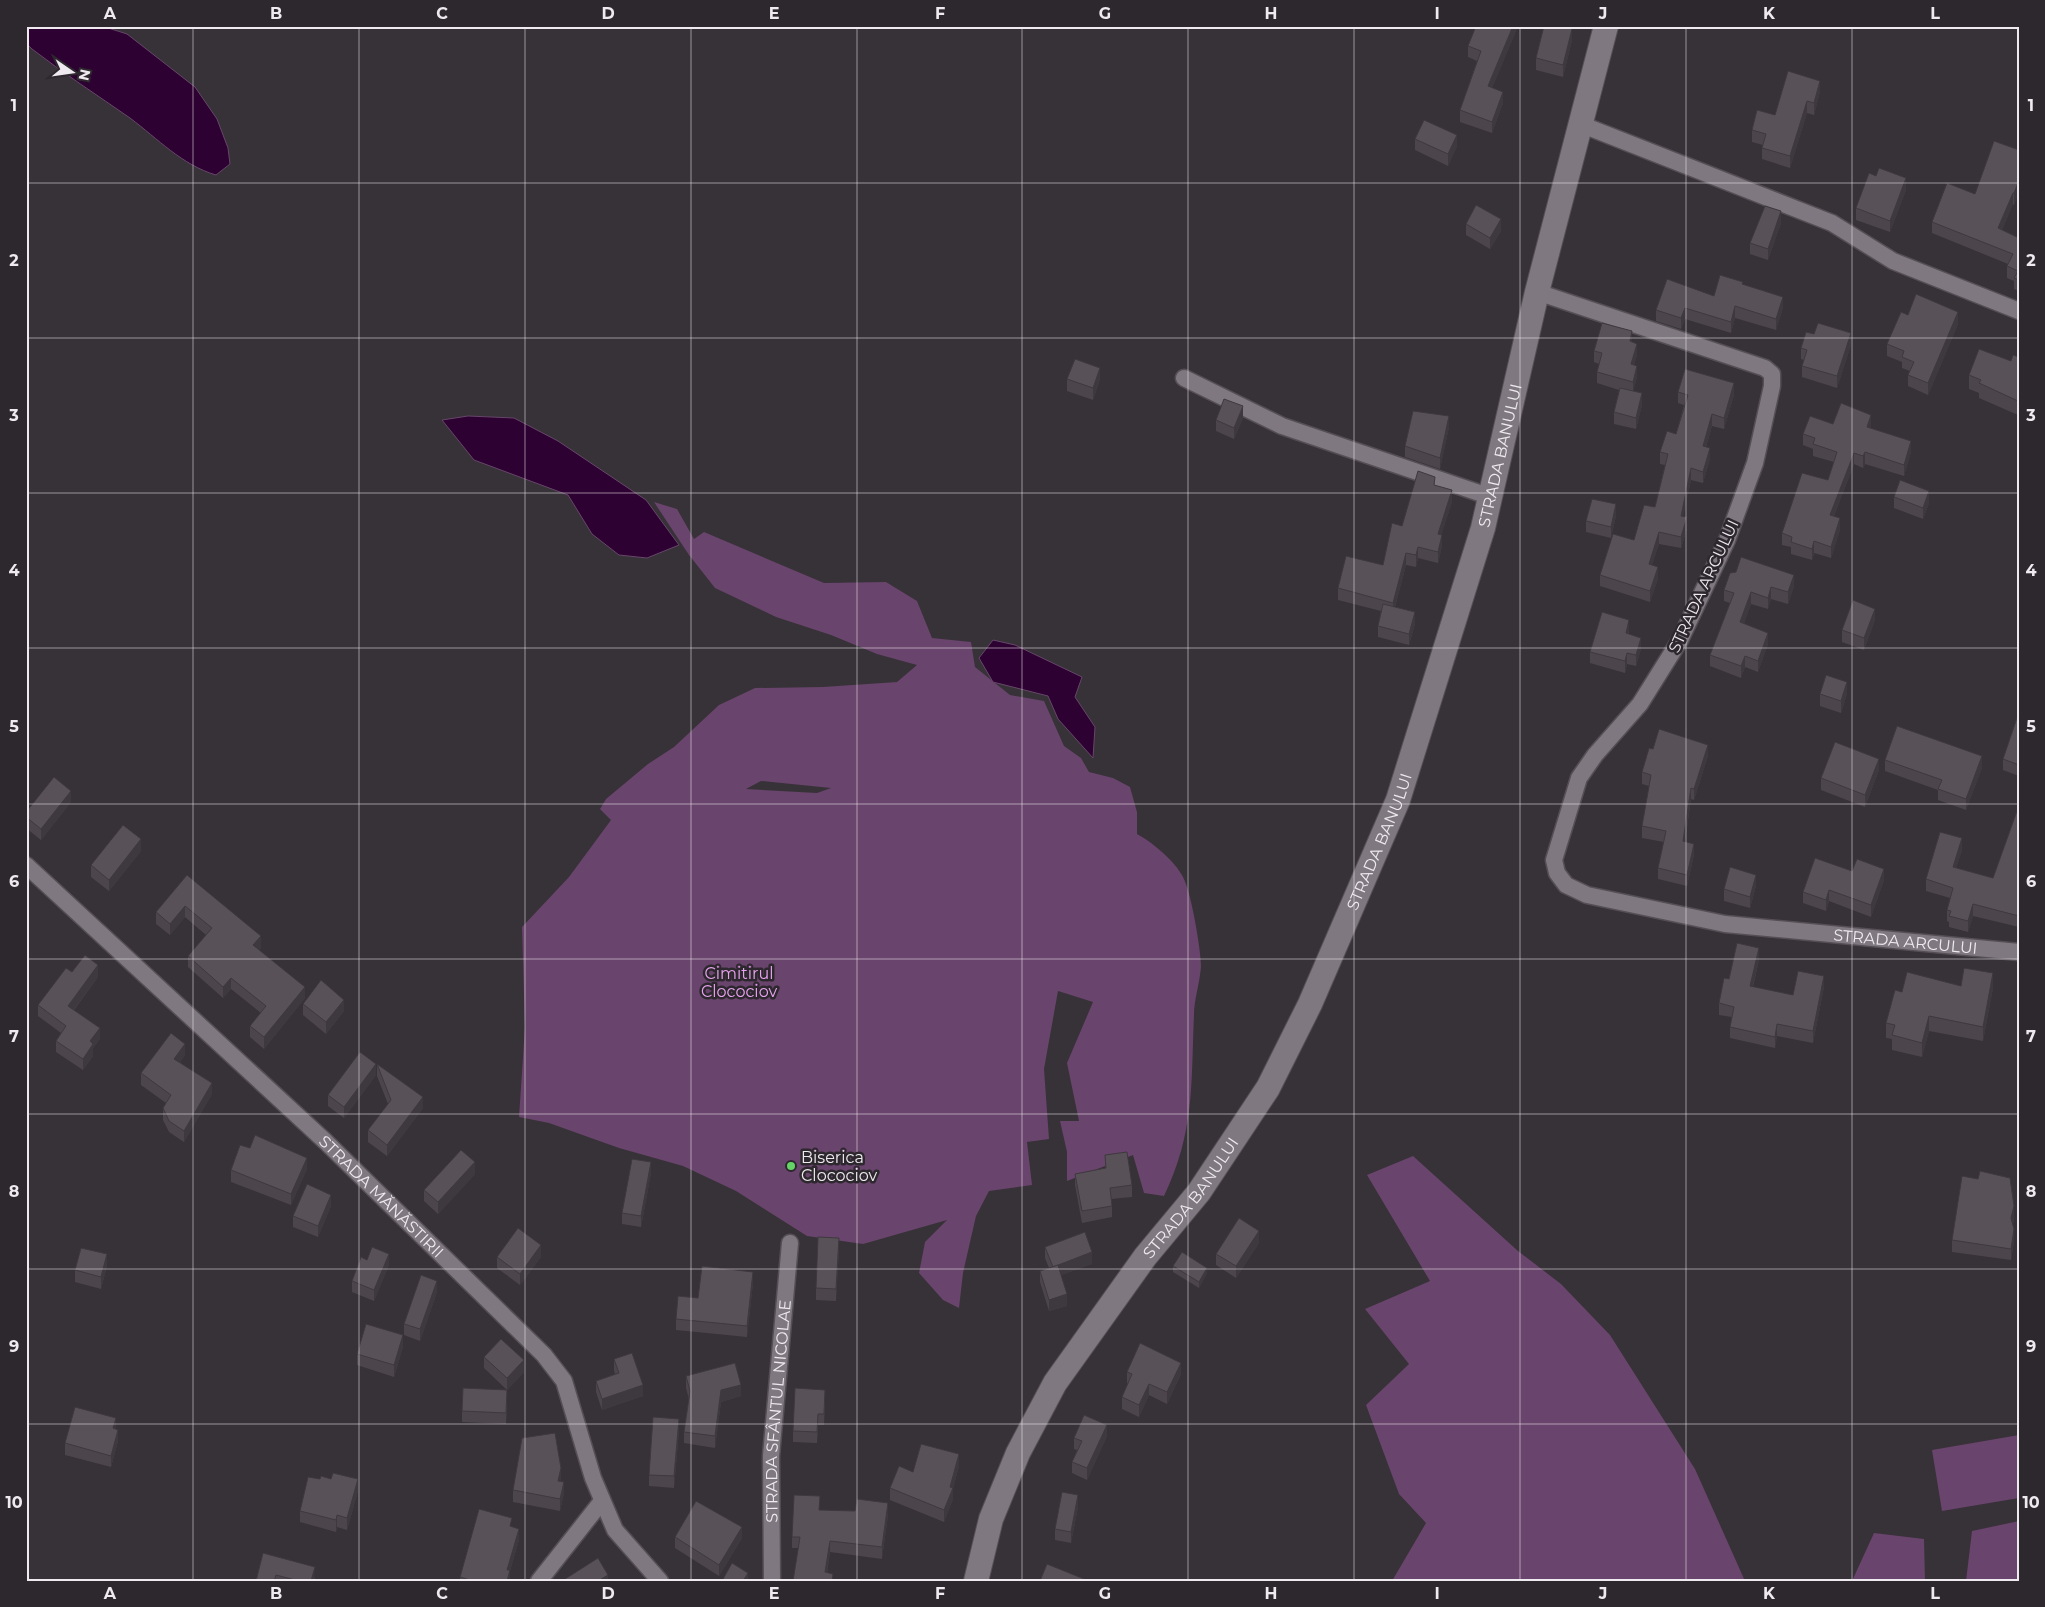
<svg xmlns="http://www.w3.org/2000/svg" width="2045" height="1607" viewBox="0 0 2045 1607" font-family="Montserrat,sans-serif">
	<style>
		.green { fill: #69446c; fill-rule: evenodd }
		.water { fill: #2d0131; stroke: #67476a }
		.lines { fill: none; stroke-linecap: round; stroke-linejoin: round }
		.street-casing { stroke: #554f55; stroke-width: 19 }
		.secondary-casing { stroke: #554f55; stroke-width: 26 }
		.street { stroke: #7f7880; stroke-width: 16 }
		.secondary { stroke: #7f7880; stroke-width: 24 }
		.wall { fill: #4c464c }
		.shaded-wall { fill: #3e393e }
		.building { fill: #585158; stroke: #3e393e }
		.grid { fill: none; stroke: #efeaef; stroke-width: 1; stroke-opacity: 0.55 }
		.poi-dot { fill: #65d467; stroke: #2d272e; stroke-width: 2 }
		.labels { text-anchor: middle; stroke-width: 5; stroke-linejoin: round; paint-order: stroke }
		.street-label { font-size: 16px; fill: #efeaef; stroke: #2d272e }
		.park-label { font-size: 16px; fill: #e9a3ef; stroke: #2d272e }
		.poi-label { font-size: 16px; fill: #efeaef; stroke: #2d272e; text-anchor: start }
		.neatline { fill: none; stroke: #efeaef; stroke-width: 2 }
		.grid-label { font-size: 16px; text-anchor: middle; font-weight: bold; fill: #efeaef }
	</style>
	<rect width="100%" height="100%" fill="#373138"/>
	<g class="green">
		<path d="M654,502L677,509L694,539L704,532L824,583L886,582L917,601L932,638L971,642L975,667L1010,695L1044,701L1064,746L1081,758L1089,772L1113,778L1130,787L1137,812V834C1152,842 1175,861 1183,877C1191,891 1201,950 1201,966C1200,983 1194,999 1194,1015C1191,1083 1195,1132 1164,1196L1144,1193L1133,1155L1067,1181V1152L1060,1121H1079L1067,1063L1093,1002L1058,991L1044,1069L1049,1139L1027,1142L1032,1185L989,1191L976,1216L963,1273L959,1308L943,1300L919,1273L925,1242L947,1220L863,1244L807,1236L736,1191L683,1166L619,1148L549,1123L519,1117L525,1027L522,927L569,877L611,820L600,809L606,799L648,764L674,747L719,705L755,688L823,687L897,682L917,665L877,654L831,635L776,617L715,588L689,555ZM761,781L831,788L817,793L746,789Z"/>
		<path d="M1413,1156L1518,1251L1561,1284L1610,1335L1695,1469L1745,1581H1392L1426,1523L1399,1494L1366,1405L1409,1364L1365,1309L1430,1281L1367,1175Z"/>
		<path d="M2019,1435V1498L1942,1511L1932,1450Z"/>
		<path d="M2019,1521V1581H1966L1972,1531Z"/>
		<path d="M1874,1533L1924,1539L1925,1581H1852Z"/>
	</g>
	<g class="water">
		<path d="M26,26H102L127,34L195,87L217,119L228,148L230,164L216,175C182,165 158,139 130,118C97,95 63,73 32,49L26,43Z"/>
		<path d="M468,416L514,418L558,441L646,500L679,545L647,558L619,555L592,534L568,495L474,460L442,420Z"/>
		<path d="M993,640L1015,645L1082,677L1075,697L1095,727L1093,758L1058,719L1048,696L993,682L979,658Z"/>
	</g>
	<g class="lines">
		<defs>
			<g id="street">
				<path d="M1580,124L1832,223L1893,261L2019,311"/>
				<path id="s1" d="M1537,292L1765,368L1772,374V386L1755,463L1727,540L1680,640L1640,704L1595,755L1579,778L1554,860L1557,873L1566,885L1587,895L1725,924L2019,952"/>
				<path d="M1184,378L1282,426L1491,497"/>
				<path id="s2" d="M26,865L326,1142L544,1355L564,1381L593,1478L615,1530L660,1581"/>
				<path d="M539,1581L602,1501"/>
				<path id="s3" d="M772,1581L771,1456L790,1243"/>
			</g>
			<g id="secondary">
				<path id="s4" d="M976,1581L991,1519L1018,1453L1055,1383L1145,1257L1199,1192L1268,1088L1310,1004L1398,800L1483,528L1537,292L1606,26"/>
			</g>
		</defs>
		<use href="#street" class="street-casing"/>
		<use href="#secondary" class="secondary-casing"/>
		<use href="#street" class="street"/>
		<use href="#secondary" class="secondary"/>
	</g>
	<g class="wall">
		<path d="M1476,26H1518L1492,88L1503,103L1492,133L1460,122V110L1477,61L1468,57V46Z"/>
		<path d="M1572,40L1563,77L1536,70V58Z"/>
		<path d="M1820,92L1814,115L1807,113L1790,168L1762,159V148L1763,145L1752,142V130L1775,115Z"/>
		<path d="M1415,139L1457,146L1448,166L1415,150Z"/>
		<path d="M2019,150V192L2014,205L2013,204L2002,230L2019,238V291L2014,289V281L2007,278V266L2008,264L1932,233V222L1975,194Z"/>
		<path d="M1906,190L1890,232L1856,220V208Z"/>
		<path d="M1781,223L1768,260L1750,254V243Z"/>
		<path d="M1466,224L1501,231L1490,249L1466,235Z"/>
		<path d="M1743,284L1783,308L1776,330L1735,318L1731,333L1685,319L1681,329L1656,321V310L1714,296Z"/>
		<path d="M1908,315L1958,324L1928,395L1908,386V375L1910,371L1902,368V362L1887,356V344Z"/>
		<path d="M1814,334L1851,345L1837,388L1802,377V366L1804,360L1801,359V348Z"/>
		<path d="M1632,342L1637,355L1634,365L1637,377L1633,391L1642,405L1636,429L1614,424V412L1619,390L1597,383V372L1599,364L1594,362V351Z"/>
		<path d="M2019,357L2018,415L1979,398V393L1969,389V375L2011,361Z"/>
		<path d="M1067,379H1100L1093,400L1067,391Z"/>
		<path d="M1678,392L1734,395L1724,429L1712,426L1706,447L1710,459L1703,483L1691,480L1683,516L1687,529L1681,548L1659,544L1652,565L1658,579L1650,602L1600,586V575L1634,540L1655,507L1665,465L1660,464V452L1676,434L1684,405L1678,403Z"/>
		<path d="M1243,418L1234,439L1216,431V420Z"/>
		<path d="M1833,424L1871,426L1870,428L1911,452L1904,476L1865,464L1863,468L1854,464L1834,516L1840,530L1831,558L1814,553L1812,560L1791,554V547L1782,545V533L1828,480L1834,462L1813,456V449L1803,445V434Z"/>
		<path d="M1449,427L1440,469L1405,457V446Z"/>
		<path d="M1435,485L1452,502L1441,535L1442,546L1438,563L1418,558L1416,567L1406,565L1395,607L1415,624L1409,645L1378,637V626L1381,611L1338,600V588L1383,565L1402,526Z"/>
		<path d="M1894,497L1929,503L1923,519L1894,508Z"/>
		<path d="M1616,516L1611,538L1586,532V521Z"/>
		<path d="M1794,586L1788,604L1771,599L1768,609L1751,604L1744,623L1768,644L1758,672L1745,667L1741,678L1710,666V655L1730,603L1724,601V590Z"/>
		<path d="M1875,620L1864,650L1842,642V630Z"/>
		<path d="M1629,631V634L1641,649L1636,666L1627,664L1625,673L1590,663V652Z"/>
		<path d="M1820,694H1847L1841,713L1820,706Z"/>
		<path d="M2019,712V776L2003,770V759Z"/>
		<path d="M1653,749L1708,756L1694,800L1691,799L1685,842L1694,855L1687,886L1658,879V868L1664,842L1642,838V826L1649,786L1642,784V772Z"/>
		<path d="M1885,760L1982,768L1966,810L1938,800V790L1885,771Z"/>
		<path d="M1879,770L1865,807L1821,790V778Z"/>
		<path d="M71,802L41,840L26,828V812Z"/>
		<path d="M2019,812V927L1973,916L1968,932L1949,927V922L1947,921V910L1950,898L1926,891V879L1962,850L1956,868L1993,878Z"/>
		<path d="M141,851L109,891L91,877V865Z"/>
		<path d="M1852,871L1884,880L1871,917L1829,901L1826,911L1803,903V892Z"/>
		<path d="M187,875L261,948L259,950L305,998L264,1049L250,1037V1026L261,1013L231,989L223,998L188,967V956L206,935L185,917L170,935L156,924V912Z"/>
		<path d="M1756,886L1750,908L1724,901V889Z"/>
		<path d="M1759,960L1753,987L1793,995L1824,987L1813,1043L1777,1036L1775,1048L1730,1038V1027L1732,1017L1719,1015V1003L1729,979Z"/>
		<path d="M98,977L74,1010L100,1039L93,1048V1056L83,1070L56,1052V1041L61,1033L38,1016V1005Z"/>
		<path d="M1961,986L1993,988L1983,1041L1929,1031L1922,1057L1892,1050V1039L1886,1038V1023L1902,992Z"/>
		<path d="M303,1004L344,1011L326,1034L303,1015Z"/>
		<path d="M185,1055L180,1062L212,1094L184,1142L169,1132L163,1120V1108L166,1103L141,1085V1073Z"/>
		<path d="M377,1064L423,1108L387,1156L368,1142V1130L388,1104L377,1076Z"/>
		<path d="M376,1075L344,1118L328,1106V1095Z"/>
		<path d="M250,1148L307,1169L291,1205L231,1182V1170Z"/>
		<path d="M1105,1155L1132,1185V1197L1111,1199L1112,1206V1217L1082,1223L1075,1185V1174L1105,1168Z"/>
		<path d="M651,1173L641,1227L622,1224V1213Z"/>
		<path d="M475,1174L438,1214L424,1201V1190Z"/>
		<path d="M331,1206L318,1237L293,1227V1216Z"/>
		<path d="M2014,1217L2013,1224L2014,1241L2011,1260L1952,1252V1240Z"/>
		<path d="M1259,1243L1236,1278L1216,1265V1254Z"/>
		<path d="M1045,1247L1092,1264L1061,1275L1067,1306L1049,1311L1040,1282V1271L1049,1268L1045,1258Z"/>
		<path d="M839,1249L836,1301L816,1300V1288Z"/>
		<path d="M497,1257H541L520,1285L497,1268Z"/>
		<path d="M367,1260L389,1265L374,1301L352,1292V1281Z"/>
		<path d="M107,1266L101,1289L75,1282V1270Z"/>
		<path d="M1173,1266L1207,1273L1199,1288L1173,1272Z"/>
		<path d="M753,1283L747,1337L676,1330V1319L698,1298Z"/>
		<path d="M437,1292L420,1341L404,1335V1324Z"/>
		<path d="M403,1347L394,1377L357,1365V1354Z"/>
		<path d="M484,1357L524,1372L507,1390L484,1368Z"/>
		<path d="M614,1359L643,1396L602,1410L596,1392V1381L615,1374L614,1370Z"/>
		<path d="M1127,1372L1181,1374L1167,1404L1149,1395L1139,1417L1122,1409V1397L1128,1383H1127Z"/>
		<path d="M686,1376L741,1396L721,1402L715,1448L684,1443V1432L689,1399L686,1388Z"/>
		<path d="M507,1401L506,1424L462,1422V1411Z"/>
		<path d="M825,1401L824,1425H818L817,1443L793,1442V1431Z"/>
		<path d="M116,1429L118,1441L111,1467L65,1455V1443Z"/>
		<path d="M679,1430L674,1488L649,1486V1475Z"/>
		<path d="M1107,1436L1087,1480L1072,1473V1462L1077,1450L1074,1449V1438Z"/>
		<path d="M959,1466L953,1488V1499L944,1522L890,1500V1488L913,1472Z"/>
		<path d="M320,1479H331L358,1491L347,1530L337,1527L336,1532L300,1522V1511Z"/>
		<path d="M561,1480L560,1481L564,1493L560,1511L513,1502V1490Z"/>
		<path d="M1078,1507L1071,1543L1055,1540V1529Z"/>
		<path d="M819,1510L888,1515L882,1559L830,1552L827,1573L833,1581L798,1548H792V1537Z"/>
		<path d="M512,1527L519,1540L510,1571V1581H460V1577Z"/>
		<path d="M675,1537L742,1538L719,1576L675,1548Z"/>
		<path d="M263,1553L315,1578L314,1581H256Z"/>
	</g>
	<g class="shaded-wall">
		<path d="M1513,26H1518L1488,98V86Z"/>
		<path d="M1572,29V40L1563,77V65Z"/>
		<path d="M1820,81V92L1814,115V103Z"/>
		<path d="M1503,92V103L1492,133V122Z"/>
		<path d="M1807,101V113L1790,168V156Z"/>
		<path d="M1457,135V146L1448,166V154Z"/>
		<path d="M1906,178V190L1890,232V221Z"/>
		<path d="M2019,181V192L2014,205V193Z"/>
		<path d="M2013,193V204L1998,240V228Z"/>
		<path d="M1781,211V223L1768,260V249Z"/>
		<path d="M1501,219V231L1490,249V238Z"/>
		<path d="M1783,297V308L1776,330V319Z"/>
		<path d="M1735,306V318L1731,333V322Z"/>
		<path d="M1685,308V319L1681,329V318Z"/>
		<path d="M1958,312V324L1928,395V383Z"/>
		<path d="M1632,331V343L1630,341Z"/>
		<path d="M1851,333V345L1837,388V376Z"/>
		<path d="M1637,344V355L1631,375V364Z"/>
		<path d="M1637,366V377L1633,393V382Z"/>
		<path d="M1100,368V379L1093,400V388Z"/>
		<path d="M1734,383V395L1724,429V418Z"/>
		<path d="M1642,393V405L1636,429V418Z"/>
		<path d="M1243,406V418L1234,439V428Z"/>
		<path d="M1712,414V426L1703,457V446Z"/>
		<path d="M1871,415V426L1867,438V427Z"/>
		<path d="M1449,416V427L1440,469V458Z"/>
		<path d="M1911,441V452L1904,476V465Z"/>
		<path d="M1710,448V459L1703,483V472Z"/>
		<path d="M1865,452V464L1863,468V456Z"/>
		<path d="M1854,453V464L1830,526V515Z"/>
		<path d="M1691,468V480L1681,527V516Z"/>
		<path d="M1452,490V502L1438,546V534Z"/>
		<path d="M1929,491V503L1923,519V508Z"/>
		<path d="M1616,504V516L1611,538V527Z"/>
		<path d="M1687,517V529L1681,548V537Z"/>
		<path d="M1840,518V530L1831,558V547Z"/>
		<path d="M1659,532V544L1649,576V564Z"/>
		<path d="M1442,535V546L1438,563V552Z"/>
		<path d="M1814,541V553L1812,560V549Z"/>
		<path d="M1418,547V558L1416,567V555Z"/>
		<path d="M1406,553V565L1393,614V603Z"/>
		<path d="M1658,567V579L1650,602V591Z"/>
		<path d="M1794,575V586L1788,604V592Z"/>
		<path d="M1771,587V599L1768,609V598Z"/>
		<path d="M1751,592V604L1740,633V622Z"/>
		<path d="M1875,609V620L1864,650V638Z"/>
		<path d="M1415,612V624L1409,645V634Z"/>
		<path d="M1629,620V631L1626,644V633Z"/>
		<path d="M1768,633V644L1758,672V661Z"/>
		<path d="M1641,638V649L1636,666V655Z"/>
		<path d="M1627,653V664L1625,673V661Z"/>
		<path d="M1745,656V667L1741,678V666Z"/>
		<path d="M1847,682V694L1841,713V701Z"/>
		<path d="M1708,745V756L1694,800V789Z"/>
		<path d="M1982,756V768L1966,810V799Z"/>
		<path d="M1879,759V770L1865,807V795Z"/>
		<path d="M1691,788V799L1683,853V841Z"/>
		<path d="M71,791V802L41,840V829Z"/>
		<path d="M1962,838V850L1953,878V867Z"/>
		<path d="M141,839V851L109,891V880Z"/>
		<path d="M1694,844V855L1687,886V875Z"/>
		<path d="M1884,869V880L1871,917V905Z"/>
		<path d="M1756,875V886L1750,908V897Z"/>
		<path d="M1829,890V901L1826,911V900Z"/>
		<path d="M1973,904V916L1968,932V921Z"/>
		<path d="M185,906V917L170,935V924Z"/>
		<path d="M261,936V948L253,956V945Z"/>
		<path d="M1759,948V960L1750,998V986Z"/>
		<path d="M98,965V977L68,1017V1006Z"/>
		<path d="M1993,973V988L1983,1041V1027Z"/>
		<path d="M1824,976V987L1813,1043V1031Z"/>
		<path d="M231,978V989L223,998V987Z"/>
		<path d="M305,987V998L264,1049V1037Z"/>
		<path d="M344,1000V1011L326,1034V1022Z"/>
		<path d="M1929,1016V1031L1922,1057V1043Z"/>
		<path d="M1777,1024V1036L1775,1048V1037Z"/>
		<path d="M100,1028V1039L93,1048V1056L83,1070V1059L90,1041Z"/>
		<path d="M185,1044V1055L174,1070V1059Z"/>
		<path d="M376,1064V1075L344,1118V1107Z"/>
		<path d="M212,1083V1094L184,1142V1131Z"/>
		<path d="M423,1097V1108L387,1156V1145Z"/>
		<path d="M307,1158V1169L291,1205V1194Z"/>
		<path d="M475,1162V1174L438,1214V1202Z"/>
		<path d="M651,1162V1173L641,1227V1216Z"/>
		<path d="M331,1195V1206L318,1237V1226Z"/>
		<path d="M2014,1206V1217L2011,1230V1218Z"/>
		<path d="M2014,1229V1241L2011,1260V1249Z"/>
		<path d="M1259,1231V1243L1236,1278V1266Z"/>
		<path d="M839,1238V1249L836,1301V1289Z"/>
		<path d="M541,1245V1257L520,1285V1274Z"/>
		<path d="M1092,1252V1264L1053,1278V1267Z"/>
		<path d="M107,1254V1266L101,1289V1277Z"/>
		<path d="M389,1254V1265L374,1301V1290Z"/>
		<path d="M1207,1268V1273L1199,1288V1282Z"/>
		<path d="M753,1272V1283L747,1337V1326Z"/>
		<path d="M437,1281V1292L420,1341V1329Z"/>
		<path d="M1067,1294V1306L1049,1311V1300Z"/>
		<path d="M403,1335V1347L394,1377V1365Z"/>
		<path d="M524,1360V1372L507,1390V1378Z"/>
		<path d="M1181,1363V1374L1167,1404V1392Z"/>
		<path d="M1149,1384V1395L1139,1417V1405Z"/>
		<path d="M643,1385V1396L602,1410V1399Z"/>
		<path d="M741,1385V1396L721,1402L715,1448V1436L721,1390Z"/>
		<path d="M116,1418V1429L113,1428Z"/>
		<path d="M679,1419V1430L674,1488V1476Z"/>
		<path d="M1107,1425V1436L1087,1480V1468Z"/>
		<path d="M118,1430V1441L111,1467V1456Z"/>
		<path d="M959,1454V1466L953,1489V1488V1499L944,1522V1510Z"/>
		<path d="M561,1468V1480L558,1492V1481Z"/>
		<path d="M358,1479V1491L347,1530V1518Z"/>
		<path d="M564,1482V1493L560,1511V1499Z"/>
		<path d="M1078,1495V1507L1071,1543V1532Z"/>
		<path d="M888,1503V1515L882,1559V1547Z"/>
		<path d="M337,1515V1527L336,1532V1520Z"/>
		<path d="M742,1527V1538L719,1576V1565Z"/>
		<path d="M519,1529V1540L510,1571V1581H507V1570Z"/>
		<path d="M830,1541V1552L825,1581V1572Z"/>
		<path d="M315,1567L314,1581H311Z"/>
		<path d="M748,1573V1581H743Z"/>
		<path d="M608,1575V1581H598Z"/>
	</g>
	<g class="building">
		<path d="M1476,26H1513L1488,86L1503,92L1492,122L1460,110L1481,51L1468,46Z"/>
		<path d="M1544,26H1564L1572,29L1563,65L1536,58Z"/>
		<path d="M1788,71L1820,81L1814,103L1807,101L1790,156L1762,148L1766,134L1752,130L1757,110L1775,115Z"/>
		<path d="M1424,120L1457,135L1448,154L1415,139Z"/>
		<path d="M1994,141L2019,150V181L2014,193H2013L1998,228L2019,238V280L2014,278L2018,271L2007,266L2013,254L1932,222L1947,183L1975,194Z"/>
		<path d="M1879,168L1906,178L1890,221L1856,208L1869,173L1876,176Z"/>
		<path d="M1476,205L1501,219L1490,238L1466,224Z"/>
		<path d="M1765,206L1781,211L1768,249L1750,243Z"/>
		<path d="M1720,275L1743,282L1742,284L1783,297L1776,319L1735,306L1731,322L1685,308L1681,318L1656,310L1667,279L1714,296Z"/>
		<path d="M1916,294L1958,312L1928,383L1908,375L1914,362L1902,357L1904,351L1887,344L1901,312L1908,315Z"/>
		<path d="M1602,323L1632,331L1630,341L1637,344L1631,364L1637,366L1633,382L1597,372L1602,353L1594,351Z"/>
		<path d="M1818,323L1851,333L1837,376L1802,366L1807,350L1801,348L1806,332L1814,334Z"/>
		<path d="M1979,349L2011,361L2013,355L2019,357L2018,401L1979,383L1981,380L1969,375Z"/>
		<path d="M1075,359L1100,368L1093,388L1067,379Z"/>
		<path d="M1685,369L1734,383L1724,418L1712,414L1703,446L1710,448L1703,472L1691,468L1681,516L1687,517L1681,537L1659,532L1649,564L1658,567L1650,591L1600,575L1613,534L1634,540L1644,505L1655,507L1668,454L1660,452L1667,431L1676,434L1688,395L1678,392Z"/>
		<path d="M1620,388L1642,393L1636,418L1614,412Z"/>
		<path d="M1224,399L1243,406L1234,428L1216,420Z"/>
		<path d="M1841,403L1871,415L1867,427L1911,441L1904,465L1865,452L1863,456L1854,453L1830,515L1840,518L1831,547L1814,541L1812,549L1791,542L1792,537L1782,533L1802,473L1828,480L1837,452L1813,444L1815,438L1803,434L1810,416L1833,424Z"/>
		<path d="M1413,411L1449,416L1440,458L1405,446Z"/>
		<path d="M1418,471L1435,477L1434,485L1452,490L1438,534L1442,535L1438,552L1418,547L1416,555L1406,553L1393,603L1338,588L1346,556L1383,565L1392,523L1402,526Z"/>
		<path d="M1900,480L1929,491L1923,508L1894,497Z"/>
		<path d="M1592,499L1616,504L1611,527L1586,521Z"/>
		<path d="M1741,557L1794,575L1788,592L1771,587L1768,598L1751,592L1740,622L1768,633L1758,661L1745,656L1741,666L1710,655L1734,593L1724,590L1730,573L1736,572Z"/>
		<path d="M1853,600L1875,609L1864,638L1842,630Z"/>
		<path d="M1383,604L1415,612L1409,634L1378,626Z"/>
		<path d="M1602,612L1629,620L1626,633L1641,638L1636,655L1627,653L1625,661L1590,652Z"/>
		<path d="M1826,675L1847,682L1841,701L1820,694Z"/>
		<path d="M2019,712V765L2003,759Z"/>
		<path d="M1897,726L1982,756L1966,799L1938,789L1942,780L1885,760Z"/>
		<path d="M1659,729L1708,745L1694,789L1691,788L1683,841L1694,844L1687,875L1658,868L1666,831L1642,826L1651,775L1642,772L1649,748L1653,749Z"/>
		<path d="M1835,742L1879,759L1865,795L1821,778Z"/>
		<path d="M54,777L71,791L41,829L26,817V812Z"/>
		<path d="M2017,811L2019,812V916L1973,904L1968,921L1949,916L1951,911L1947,910L1953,888L1926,879L1940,832L1962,838L1953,867L1993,878Z"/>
		<path d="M123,825L141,839L109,880L91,865Z"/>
		<path d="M1815,858L1852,871L1857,859L1884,869L1871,905L1829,890L1826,900L1803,892Z"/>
		<path d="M1730,867L1756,875L1750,897L1724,889Z"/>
		<path d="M187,875L261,936L253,945L305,987L264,1037L250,1026L266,1006L231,978L223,987L188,956L212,928L185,906L170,924L156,912Z"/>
		<path d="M1737,943L1759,948L1750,986L1793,995L1798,971L1824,976L1813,1031L1777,1024L1775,1037L1730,1027L1734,1007L1719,1003L1724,978L1729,979Z"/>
		<path d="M85,955L98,965L68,1006L100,1028L90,1041L93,1044L83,1059L56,1041L66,1026L38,1005L66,968L72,972Z"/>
		<path d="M1964,968L1993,973L1983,1027L1929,1016L1922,1043L1892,1035L1895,1025L1886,1023L1895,990L1902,992L1907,972L1961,986Z"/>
		<path d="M321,980L344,1000L326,1022L303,1004Z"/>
		<path d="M171,1033L185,1044L174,1059L212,1083L184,1131L169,1121L163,1108L171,1095L141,1073Z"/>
		<path d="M360,1052L376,1064L344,1107L328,1095Z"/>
		<path d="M377,1064L423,1097L387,1145L368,1130L391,1100Z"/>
		<path d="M255,1135L307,1158L291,1194L231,1170L240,1145L250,1148Z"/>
		<path d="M461,1150L475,1162L438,1202L424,1190Z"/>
		<path d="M1127,1152L1132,1185L1110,1188L1112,1206L1082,1211L1075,1174L1106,1168L1105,1155Z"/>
		<path d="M632,1159L651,1162L641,1216L622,1213Z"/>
		<path d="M1980,1171L2010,1178L2014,1206L2011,1218L2014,1229L2011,1249L1952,1240L1962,1176L1978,1179Z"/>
		<path d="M307,1184L331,1195L318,1226L293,1216Z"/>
		<path d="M1239,1218L1259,1231L1236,1266L1216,1254Z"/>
		<path d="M518,1228L541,1245L520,1274L497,1257Z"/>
		<path d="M1085,1232L1092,1252L1053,1267L1045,1247Z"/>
		<path d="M818,1237L839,1238L836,1289L816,1288Z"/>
		<path d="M372,1247L389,1254L374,1290L352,1281L361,1257L367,1260Z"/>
		<path d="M81,1248L107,1254L101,1277L75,1270Z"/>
		<path d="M1182,1252L1207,1268L1199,1282L1173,1266Z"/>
		<path d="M1058,1265L1067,1294L1049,1300L1040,1271Z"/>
		<path d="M702,1266L753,1272L747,1326L676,1319L678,1296L698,1298Z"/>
		<path d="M421,1275L437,1281L420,1329L404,1324Z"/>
		<path d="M366,1324L403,1335L394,1365L357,1354Z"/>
		<path d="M501,1339L524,1360L507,1378L484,1357Z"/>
		<path d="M1140,1343L1181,1363L1167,1392L1149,1384L1139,1405L1122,1397L1132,1374L1127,1372Z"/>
		<path d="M632,1353L643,1385L602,1399L596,1381L619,1373L614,1359Z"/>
		<path d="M735,1363L741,1385L721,1390L715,1436L684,1432L690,1391L686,1376Z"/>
		<path d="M463,1388L507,1390L506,1413L462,1411Z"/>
		<path d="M795,1388L825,1390L824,1414H818L817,1432L793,1431Z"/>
		<path d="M75,1407L116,1418L113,1428L118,1430L111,1456L65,1443Z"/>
		<path d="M1084,1415L1107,1425L1087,1468L1072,1462L1082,1441L1074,1438Z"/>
		<path d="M653,1417L679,1419L674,1476L649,1475Z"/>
		<path d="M555,1433L561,1468L558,1481L564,1482L560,1499L513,1490L522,1438Z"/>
		<path d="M921,1444L959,1454L950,1487L953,1488L944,1510L890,1488L899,1466L913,1472Z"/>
		<path d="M333,1473L358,1479L347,1518L337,1515L336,1520L300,1511L308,1477L320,1479L321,1476L331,1479Z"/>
		<path d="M1062,1492L1078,1495L1071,1532L1055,1529Z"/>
		<path d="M794,1495L820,1496L819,1510L855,1511L857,1499L888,1503L882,1547L830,1541L825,1572L833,1574L832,1581H793L800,1537H792Z"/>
		<path d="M696,1501L742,1527L719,1565L675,1537Z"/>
		<path d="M479,1509L512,1518L510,1526L519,1529L507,1570H510L507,1581H473L460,1577Z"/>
		<path d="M263,1553L315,1567L311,1581H299L276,1575L274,1581H256Z"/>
		<path d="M598,1558L608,1575L598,1581H562Z"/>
		<path d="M732,1563L748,1573L743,1581H722Z"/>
		<path d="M1047,1564L1089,1581H1040Z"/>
	</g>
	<path class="grid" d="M193,26V1581M359,26V1581M525,26V1581M691,26V1581M857,26V1581M1022,26V1581M1188,26V1581M1354,26V1581M1520,26V1581M1686,26V1581M1852,26V1581M26,183H2019M26,338H2019M26,493H2019M26,648H2019M26,804H2019M26,959H2019M26,1114H2019M26,1269H2019M26,1424H2019"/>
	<circle class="poi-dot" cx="791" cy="1166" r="5"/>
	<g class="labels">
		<g class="street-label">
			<text dy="6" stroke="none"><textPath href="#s4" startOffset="1254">STRADA BANULUI</textPath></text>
			<text transform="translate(1703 586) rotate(-65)" y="6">STRADA ARCULUI</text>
			<text dy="6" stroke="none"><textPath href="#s4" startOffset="849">STRADA BANULUI</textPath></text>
			<text dy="6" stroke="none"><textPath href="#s1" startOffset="1164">STRADA ARCULUI</textPath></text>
			<text dy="6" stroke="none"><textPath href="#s2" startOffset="486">STRADA MĂNĂSTIRII</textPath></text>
			<text dy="6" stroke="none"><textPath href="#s4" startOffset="444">STRADA BANULUI</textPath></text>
			<text dy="6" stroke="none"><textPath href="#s3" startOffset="170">STRADA SFÂNTUL NICOLAE</textPath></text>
		</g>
		<g class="park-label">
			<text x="739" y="979">Cimitirul<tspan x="739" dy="18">Clocociov</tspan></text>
		</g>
		<g class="poi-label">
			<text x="801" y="1163">Biserica<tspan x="801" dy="18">Clocociov</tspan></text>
		</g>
	</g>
	<rect width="2045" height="1607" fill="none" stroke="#2d272e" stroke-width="55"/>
	<g transform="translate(72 72) rotate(103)" stroke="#2d272e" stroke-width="4" paint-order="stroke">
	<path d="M0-4L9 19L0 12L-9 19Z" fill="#efeaef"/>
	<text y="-8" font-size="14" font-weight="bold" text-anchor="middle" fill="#efeaef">N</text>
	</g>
	<rect x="28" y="28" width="1990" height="1552" class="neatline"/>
	<g class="grid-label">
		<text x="110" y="19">A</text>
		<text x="276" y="19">B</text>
		<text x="442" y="19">C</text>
		<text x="608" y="19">D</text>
		<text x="774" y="19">E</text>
		<text x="940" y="19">F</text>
		<text x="1105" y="19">G</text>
		<text x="1271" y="19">H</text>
		<text x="1437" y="19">I</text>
		<text x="1603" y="19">J</text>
		<text x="1769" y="19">K</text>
		<text x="1935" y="19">L</text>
		<text x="14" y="111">1</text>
		<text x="2031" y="111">1</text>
		<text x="14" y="266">2</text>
		<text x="2031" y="266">2</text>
		<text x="14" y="421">3</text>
		<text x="2031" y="421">3</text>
		<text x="14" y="576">4</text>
		<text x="2031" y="576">4</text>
		<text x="14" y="732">5</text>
		<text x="2031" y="732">5</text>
		<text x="14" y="887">6</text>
		<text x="2031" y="887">6</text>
		<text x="14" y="1042">7</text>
		<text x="2031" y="1042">7</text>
		<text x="14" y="1197">8</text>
		<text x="2031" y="1197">8</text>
		<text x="14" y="1352">9</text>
		<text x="2031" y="1352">9</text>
		<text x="14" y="1508">10</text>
		<text x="2031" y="1508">10</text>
		<text x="110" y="1599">A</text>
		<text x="276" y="1599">B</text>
		<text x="442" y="1599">C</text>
		<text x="608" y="1599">D</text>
		<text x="774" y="1599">E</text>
		<text x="940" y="1599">F</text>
		<text x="1105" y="1599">G</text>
		<text x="1271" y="1599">H</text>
		<text x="1437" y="1599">I</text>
		<text x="1603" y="1599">J</text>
		<text x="1769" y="1599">K</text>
		<text x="1935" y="1599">L</text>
	</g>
</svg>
